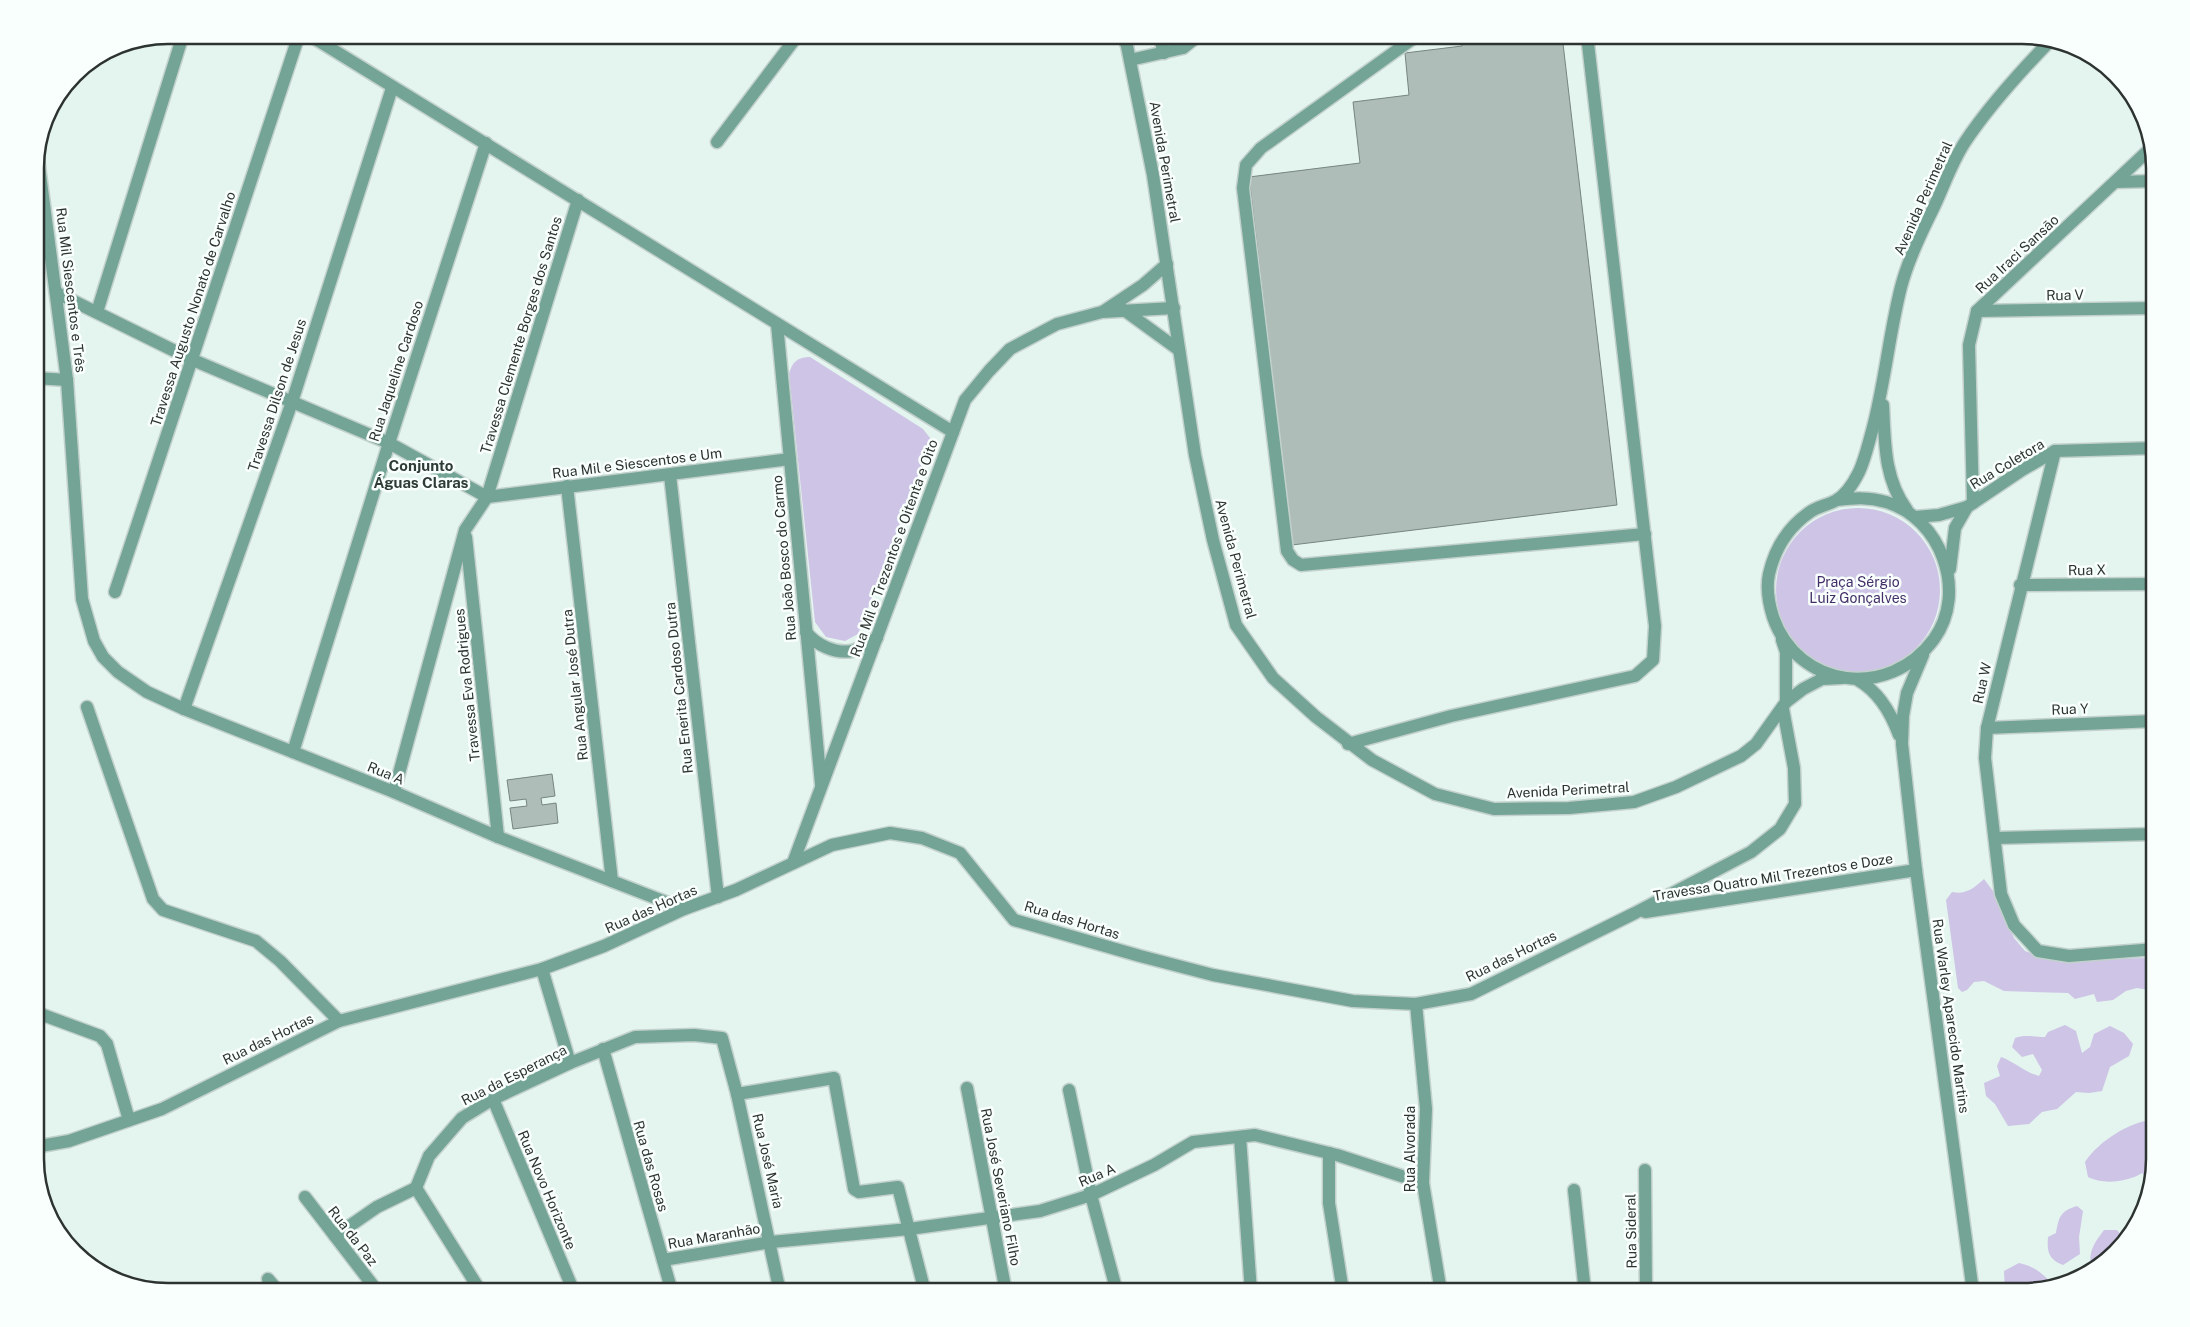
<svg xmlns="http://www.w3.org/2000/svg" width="2190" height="1327" viewBox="0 0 2190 1327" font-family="'Public Sans',sans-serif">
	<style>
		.green { fill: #cdc4e6 }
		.building { fill: #aebdb8; stroke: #778580 }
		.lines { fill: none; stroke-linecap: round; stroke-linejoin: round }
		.minor-casing { stroke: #c3d1cd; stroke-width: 15 }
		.minor { stroke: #73a495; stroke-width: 12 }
		.labels { text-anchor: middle; stroke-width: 5; stroke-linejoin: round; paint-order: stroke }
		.street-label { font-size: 14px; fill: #2d3331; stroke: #f8fffd }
		.park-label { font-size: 14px; fill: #432e67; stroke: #f8fffd }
		.neighbourhood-label { font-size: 15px; font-weight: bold; fill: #2e3b37; stroke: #f8fffd }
		.rim { fill: none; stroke: #2d3331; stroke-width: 2.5 }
	</style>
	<rect width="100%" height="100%" fill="#e4f4ef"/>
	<g class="green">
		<path d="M810,357L923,429L930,438V444L858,634L845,641L826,637L815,622L789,374C792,362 798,357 810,357Z"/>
		<circle cx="1858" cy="590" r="82"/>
		<path d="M1984,879L1993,891L2014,938L2025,951L2042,957L2071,959L2155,958V991L2137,988L2126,991L2113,1000L2097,1002L2094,994L2075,999L2068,993L2004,991L1984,981L1974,982L1967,990L1962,992L1958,988L1946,900L1952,892C1966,895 1974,888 1984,879Z"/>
		<path d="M2065,1025L2076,1031L2082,1053L2090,1047L2094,1034L2110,1026L2124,1033L2133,1044L2129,1056L2110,1067L2102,1091L2089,1093L2076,1092L2057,1109L2042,1112L2029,1124L2008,1126L1995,1104L1986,1096L1984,1083L2000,1076L1997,1066L2001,1057C2015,1062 2024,1072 2039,1076L2042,1070L2033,1054L2022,1057L2012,1047L2015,1038C2025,1034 2034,1037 2045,1037L2048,1032Z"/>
		<path d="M2155,1089V1114L2145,1091Z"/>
		<path d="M2153,1120L2155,1137L2145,1152L2155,1158L2149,1183V1179L2142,1173C2128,1182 2103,1185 2088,1177L2085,1162C2098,1142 2130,1121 2153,1120Z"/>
		<path d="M2077,1206L2083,1211L2079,1237L2080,1254L2063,1265C2048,1259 2047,1251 2048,1237L2056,1233C2059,1217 2060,1211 2077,1206Z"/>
		<path d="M2104,1230H2117L2124,1239L2095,1268L2091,1266C2088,1251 2095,1242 2104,1230Z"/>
		<path d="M2019,1263C2033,1266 2043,1273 2052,1284L2023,1292H2005L2004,1271Z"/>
	</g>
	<g class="building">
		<path d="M1461,35H1562L1617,505L1292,545L1249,177L1360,163L1353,102L1409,95L1405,53L1462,46Z"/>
		<path d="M552,774L555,796L541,798L542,805L556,803L558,823L513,829L510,808L527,806L526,799L510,801L507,780Z"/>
	</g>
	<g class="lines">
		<defs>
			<g id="minor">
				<path d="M309,35L953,432"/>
				<path d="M1123,35L1127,46L1153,175L1195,455L1213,540L1236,625L1273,678L1316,717L1372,760L1435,794L1494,809L1569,808L1634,802L1676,787L1741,756L1756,744L1786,702L1803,689L1822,679L1842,678"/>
				<path d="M1159,35L1164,53"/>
				<path d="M1418,35L1261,148L1246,165L1243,188L1287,551L1293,560L1301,565L1645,534"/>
				<path d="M1130,60L1183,48L1199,35"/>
				<path d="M717,142L798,35"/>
				<path d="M37,151L67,380L82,599L94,641L103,657L118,672L147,692L184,709L394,792L498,837L684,909"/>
				<path d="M2116,182L2155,181"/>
				<path d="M57,293L193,360L389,443L487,497L790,459"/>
				<path d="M1124,310L1179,350"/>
				<path d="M1104,311L1143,285L1167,264"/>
				<path d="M1977,311L2155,308"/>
				<path d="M97,312L183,35"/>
				<path d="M777,324L821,784"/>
				<path d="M35,378L67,380"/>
				<path d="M1883,405C1885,443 1884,479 1907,510"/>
				<path d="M2055,451L1987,728L1985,758L2001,894L2014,925L2038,951L2069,956L2155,949"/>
				<path d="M670,475L718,897"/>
				<path d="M567,486L612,881"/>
				<path d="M1837,500C1854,498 1869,497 1886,502C1941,518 1968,592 1934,639C1889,700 1798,689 1773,617C1769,604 1766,588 1769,574C1775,548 1788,527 1810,512C1817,507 1827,505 1835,501C1845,496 1854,482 1859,472C1865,459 1868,445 1872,431C1885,383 1889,334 1901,287C1908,260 1920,235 1932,211C1943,189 1951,163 1965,142C1989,106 2019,73 2049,42"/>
				<path d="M1973,503L1969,345L1977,311L2151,148"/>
				<path d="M1915,517L1939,515L1967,507L2022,470L2055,451L2155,448"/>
				<path d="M466,537L498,837"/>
				<path d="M1950,569L1955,528L1967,507"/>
				<path d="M2020,585L2155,584"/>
				<path d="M115,592L299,35"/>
				<path d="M806,632C816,645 835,654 852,651C860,649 870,642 877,638"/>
				<path d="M1782,640L1786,652V702"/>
				<path d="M1923,655L1907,693L1903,716L1902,744L1916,870L1973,1292"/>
				<path d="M1858,680C1879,692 1891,713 1899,735"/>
				<path d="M87,707L153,899L163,910L256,941L280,961L339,1021"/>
				<path d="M184,709L292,402L392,88"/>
				<path d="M1987,728L2155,721"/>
				<path d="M1348,744L1451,716L1635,676L1653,660L1655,626L1587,35"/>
				<path d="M293,752L389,443L486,143"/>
				<path d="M394,792L465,530L487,497L578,200"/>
				<path d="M1996,838L2155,834"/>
				<path d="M793,863L965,400L989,371L1010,349L1057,324L1102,312L1174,308"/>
				<path d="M1645,912L1916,870"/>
				<path d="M542,969L570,1063"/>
				<path d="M1416,1004L1426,1109L1423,1183L1441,1292"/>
				<path d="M35,1012L100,1036L107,1044L129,1120"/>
				<path d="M603,1049L672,1292"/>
				<path d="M967,1088L1006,1292"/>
				<path d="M1069,1090L1091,1195L1117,1292"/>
				<path d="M737,1094L834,1078L854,1189L859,1192L898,1187L925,1292"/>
				<path d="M493,1099L574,1292"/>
				<path d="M1240,1137L1251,1292"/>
				<path d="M35,1147L69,1141L162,1109L339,1021L542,969L604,946L684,909L736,890L832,845L890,833L922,838L960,853L1014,920L1140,956L1213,975L1353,1001L1416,1004L1471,994L1635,913L1751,852L1780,829L1795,804L1794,768L1783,709"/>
				<path d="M1329,1153V1203L1343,1292"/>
				<path d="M1645,1170L1646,1292"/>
				<path d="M416,1188L429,1156L462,1118L493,1099L570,1063L635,1037L694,1035L722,1038L737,1094L780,1292"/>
				<path d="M416,1188L481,1292"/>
				<path d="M1574,1190L1585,1292"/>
				<path d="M305,1197L378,1292"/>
				<path d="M335,1236L377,1207L416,1188"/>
				<path d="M663,1260L771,1242L909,1229L1040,1211L1091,1195L1154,1165L1193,1142L1255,1135L1337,1155L1423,1183"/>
				<path d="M268,1279L279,1292"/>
			</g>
		</defs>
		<use href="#minor" class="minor-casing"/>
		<use href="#minor" class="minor"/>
	</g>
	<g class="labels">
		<g class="street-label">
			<text transform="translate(1165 162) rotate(80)" y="5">Avenida Perimetral</text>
			<text transform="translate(1923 198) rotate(-66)" y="5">Avenida Perimetral</text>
			<text transform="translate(2017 254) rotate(-43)" y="5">Rua Iraci Sansão</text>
			<text transform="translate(71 290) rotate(83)" y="5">Rua Mil Siescentos e Três</text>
			<text transform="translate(2065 295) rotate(-1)" y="5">Rua V</text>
			<text transform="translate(193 309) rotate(-72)" y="5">Travessa Augusto Nonato de Carvalho</text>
			<text transform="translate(521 335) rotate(-73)" y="5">Travessa Clemente Borges dos Santos</text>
			<text transform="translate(396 371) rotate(-72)" y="5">Rua Jaqueline Cardoso</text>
			<text transform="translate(277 395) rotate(-72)" y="5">Travessa Dilson de Jesus</text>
			<text transform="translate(637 463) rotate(-7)" y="5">Rua Mil e Siescentos e Um</text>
			<text transform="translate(2007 464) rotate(-31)" y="5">Rua Coletora</text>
			<text transform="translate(894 548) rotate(-70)" y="5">Rua Mil e Trezentos e Oitenta e Oito</text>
			<text transform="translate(784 558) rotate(-95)" y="5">Rua João Bosco do Carmo</text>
			<text transform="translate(1236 559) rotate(75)" y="5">Avenida Perimetral</text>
			<text transform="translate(2087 570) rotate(-1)" y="5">Rua X</text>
			<text transform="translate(1982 683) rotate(-77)" y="5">Rua W</text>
			<text transform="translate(467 685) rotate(-96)" y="5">Travessa Eva Rodrigues</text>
			<text transform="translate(575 685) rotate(-96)" y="5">Rua Angular José Dutra</text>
			<text transform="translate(679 688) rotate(-96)" y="5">Rua Enerita Cardoso Dutra</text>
			<text transform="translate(2070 709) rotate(-2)" y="5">Rua Y</text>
			<text transform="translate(386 773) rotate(22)" y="5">Rua A</text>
			<text transform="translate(1568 790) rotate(-3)" y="5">Avenida Perimetral</text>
			<text transform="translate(1773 877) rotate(-9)" y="5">Travessa Quatro Mil Trezentos e Doze</text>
			<text transform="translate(651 909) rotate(-24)" y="5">Rua das Hortas</text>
			<text transform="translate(1072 920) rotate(17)" y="5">Rua das Hortas</text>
			<text transform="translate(1511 956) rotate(-26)" y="5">Rua das Hortas</text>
			<text transform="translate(1951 1016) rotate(82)" y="5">Rua Warley Aparecido Martins</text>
			<text transform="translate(268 1039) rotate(-26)" y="5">Rua das Hortas</text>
			<text transform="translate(514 1075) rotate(-27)" y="5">Rua da Esperança</text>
			<text transform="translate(1410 1149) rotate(-90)" y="5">Rua Alvorada</text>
			<text transform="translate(768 1161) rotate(77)" y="5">Rua José Maria</text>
			<text transform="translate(651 1166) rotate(74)" y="5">Rua das Rosas</text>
			<text transform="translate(1097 1175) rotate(-23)" y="5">Rua A</text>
			<text transform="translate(1001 1187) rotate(79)" y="5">Rua José Severiano Filho</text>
			<text transform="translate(547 1190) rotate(67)" y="5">Rua Novo Horizonte</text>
			<text transform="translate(1631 1231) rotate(-91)" y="5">Rua Sideral</text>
			<text transform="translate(353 1236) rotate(52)" y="5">Rua da Paz</text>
			<text transform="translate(714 1236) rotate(-10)" y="5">Rua Maranhão</text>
		</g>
		<g class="park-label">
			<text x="1858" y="587">Praça Sérgio<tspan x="1858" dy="16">Luiz Gonçalves</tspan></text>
		</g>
		<g class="neighbourhood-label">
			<text x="421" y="471">Conjunto<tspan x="421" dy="17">Águas Claras</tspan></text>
		</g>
	</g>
	<path d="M0 0H2190V1327H0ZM168 44H2022A124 124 0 0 1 2146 168V1159A124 124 0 0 1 2022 1283H168A124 124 0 0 1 44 1159V168A124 124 0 0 1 168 44Z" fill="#f8fffd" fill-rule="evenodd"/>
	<path class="rim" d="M168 44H2022A124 124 0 0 1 2146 168V1159A124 124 0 0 1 2022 1283H168A124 124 0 0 1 44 1159V168A124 124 0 0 1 168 44Z"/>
</svg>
